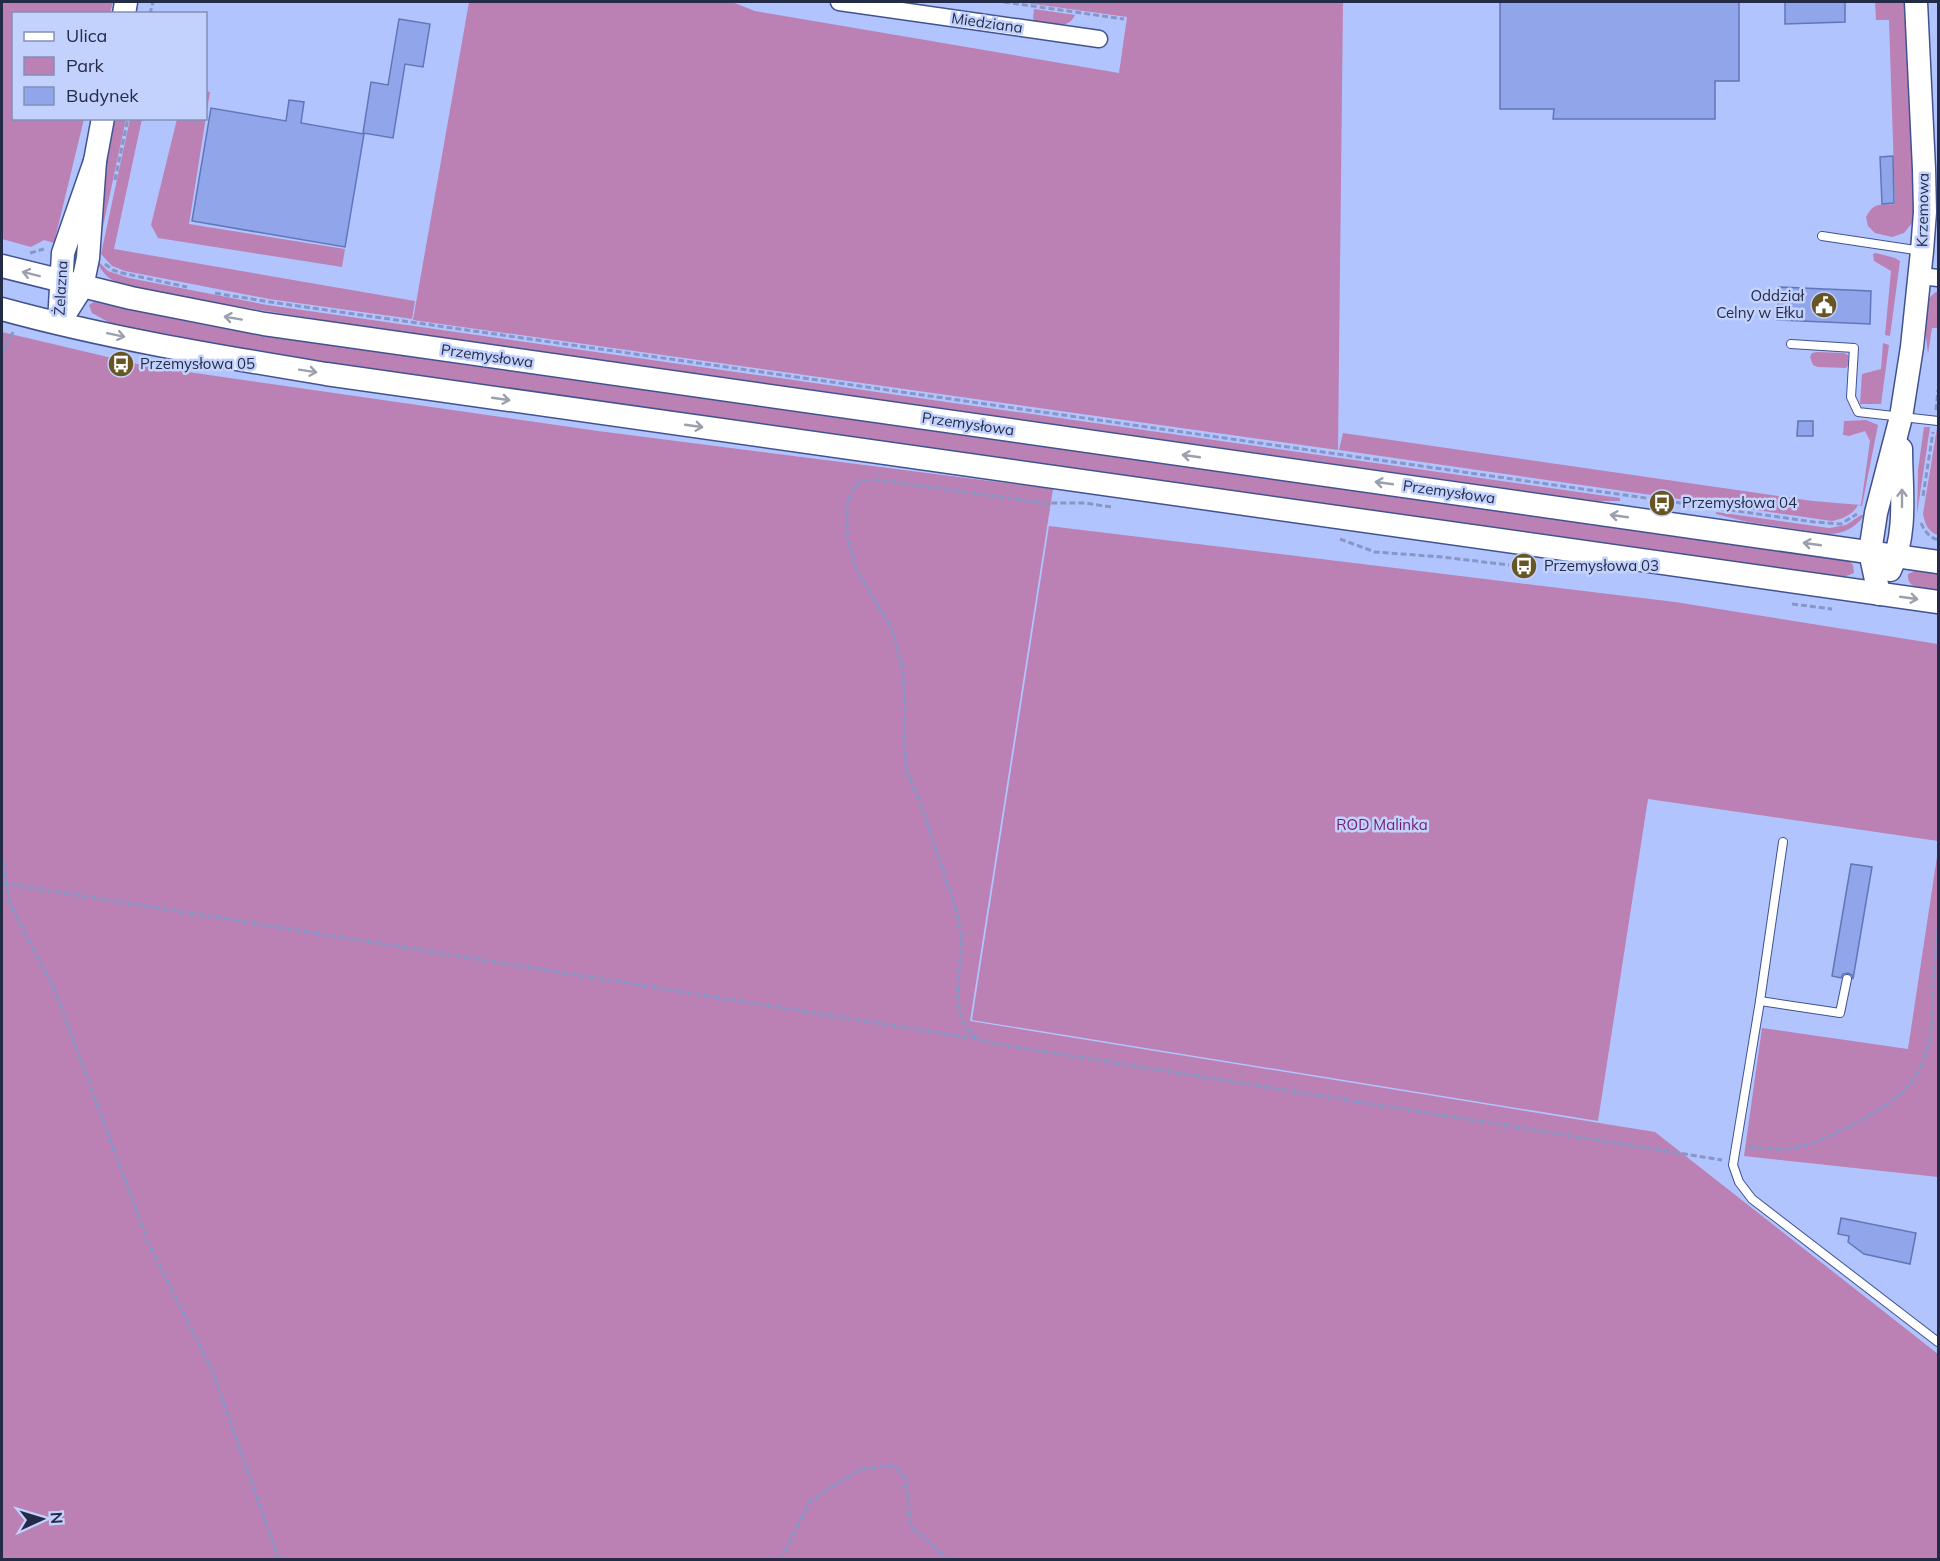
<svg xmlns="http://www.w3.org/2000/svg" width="1940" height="1561" viewBox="0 0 1940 1561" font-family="Mulish,sans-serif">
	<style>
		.green { fill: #bb81b4 }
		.building { fill: #90a5ea; stroke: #6275b6; stroke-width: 1.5 }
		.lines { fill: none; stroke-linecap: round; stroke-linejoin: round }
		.lane-casing { stroke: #415290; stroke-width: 10 }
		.street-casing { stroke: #415290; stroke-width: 19 }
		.secondary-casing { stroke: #415290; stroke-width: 25 }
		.path { stroke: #8796c6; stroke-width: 3; stroke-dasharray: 6 3; stroke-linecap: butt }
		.lane { stroke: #fff; stroke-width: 8 }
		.street { stroke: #fff; stroke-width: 16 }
		.secondary { stroke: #fff; stroke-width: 22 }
		.oneway { stroke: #9ca0ac }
		.labels { text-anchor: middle; stroke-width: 5; stroke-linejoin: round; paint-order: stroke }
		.street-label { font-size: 15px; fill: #232b47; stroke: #c3d2fd }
		.poi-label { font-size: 15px; fill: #232b47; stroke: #c3d2fd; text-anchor: start }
		.park-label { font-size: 15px; fill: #701e6b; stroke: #c3d2fd }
	</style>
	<rect width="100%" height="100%" fill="#b2c4fd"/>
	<g class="green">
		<path d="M2,2H113L110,13L14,14V118L84,119L54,243L44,240L31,247L2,239Z"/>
		<path d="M469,2H732L755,11L1119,73L1127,17L1019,2H1343L1338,450L413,320Z"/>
		<path d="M1875,2H1908L1917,178L1913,222L1904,233L1892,237L1875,233L1868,226L1866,217C1874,202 1880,205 1895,204L1889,20H1876Z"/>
		<path d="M1034,9L1075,15C1068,31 1049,23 1034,21L1033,18Z"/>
		<path d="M206,91L210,92L189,224L345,249L342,267L158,238L151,225L177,119L206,118Z"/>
		<path d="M115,119H126L98,250L103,186Z"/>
		<path d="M130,119H142L114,249L415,301L412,319L269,299L125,271L112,266L101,254Z"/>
		<path d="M1876,253L1895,258L1900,261L1890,336L1885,335L1891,271L1874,261L1873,254Z"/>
		<path d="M97,262H99L108,271L129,278L267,305L1620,498V501H1596L333,322L199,300L123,284C110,281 103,274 97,262Z"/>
		<path d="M1938,291V328H1932L1928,354C1927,335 1917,300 1938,291Z"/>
		<path d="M94,302L204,325L327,345L1848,560L1853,565L1854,573L1844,577L325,362L202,342L112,324L92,313L89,305Z"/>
		<path d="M2,332L146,366L598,431L1053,489L970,1021L1655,1132L1938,1354V1559H2Z"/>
		<path d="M1883,343L1889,345L1881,404H1860L1862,374L1881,369Z"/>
		<path d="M1817,352L1844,353L1848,355L1849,364L1846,368L1818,367L1813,365L1810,357L1812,353Z"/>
		<path d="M1866,420L1878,425L1862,506L1858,505C1853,515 1842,519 1832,521L1339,450L1343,433L1813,501L1861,505L1870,441L1865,431L1849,436L1843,435L1844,421Z"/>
		<path d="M1924,427H1930L1917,514L1918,470Z"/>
		<path d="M1937,428H1938V535C1928,532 1925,524 1923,514Z"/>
		<path d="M1716,512L1829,528L1846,525L1861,515H1864C1857,527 1843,534 1829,534L1748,522L1716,514Z"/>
		<path d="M1049,526L1675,602L1938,644V841L1648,799L1598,1121L972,1020Z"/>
		<path d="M1917,570L1938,573V590C1926,589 1906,590 1908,574Z"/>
		<path d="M1938,850V1177L1744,1156L1762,1028L1908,1049Z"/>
	</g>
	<g class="building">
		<path d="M1500,2H1739V81H1715V119H1553L1554,109H1500Z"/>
		<path d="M1785,2H1845V22L1785,24Z"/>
		<path d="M399,19L430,24L423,67L405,64L393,138L363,133L371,82L388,85Z"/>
		<path d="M289,100L304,102L301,123L364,134L345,247L192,221L211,108L286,121Z"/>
		<path d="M1893,156L1894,203L1882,204L1880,157Z"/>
		<path d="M1779,287L1871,291L1870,324L1777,320Z"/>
		<path d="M1798,421H1813V436H1797Z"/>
		<path d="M1851,864L1872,867L1853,979L1852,975L1848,973L1843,974L1841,978L1832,976Z"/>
		<path d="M1841,1218L1916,1233L1910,1264L1864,1254L1848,1242L1849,1236L1838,1234Z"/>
	</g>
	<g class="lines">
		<defs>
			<g id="lane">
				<path d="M1822,236L1922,251"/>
				<path d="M1791,344L1854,348L1851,397L1858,412L1938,421"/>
				<path d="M1783,842L1760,1001L1733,1165L1739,1182L1752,1199L1938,1342"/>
				<path d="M1760,1001L1840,1013L1847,979"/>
			</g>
			<g id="street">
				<path d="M839,2L1099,39"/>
				<path d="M1920,276L1938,278"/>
			</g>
			<g id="secondary">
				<path d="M124,14L126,2"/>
				<path d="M95,161L88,258L82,287L59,323L63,253Z"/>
				<path d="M95,161L103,118"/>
				<path d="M2,266L131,298L264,324L1938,562"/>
				<path d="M2,309C107,338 217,356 326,374L1938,602"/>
				<path d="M1890,570C1908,534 1901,488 1901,449"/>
				<path d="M1879,594L1870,552L1876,513L1901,417L1912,347L1922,251L1925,212L1924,169L1916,2"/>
			</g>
		</defs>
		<use href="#lane" class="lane-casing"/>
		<use href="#street" class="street-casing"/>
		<use href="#secondary" class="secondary-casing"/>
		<g class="path">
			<path d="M1004,2L1124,19"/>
			<path d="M150,14L153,2"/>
			<path d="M115,180L128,118"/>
			<path d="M30,253L44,249"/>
			<path d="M105,264L113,270L122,273L187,287"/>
			<path d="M215,293L270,302L1814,522L1841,524L1857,514"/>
			<path d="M2,353L5,350L13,332"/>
			<path d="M1936,410L1938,390"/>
			<path d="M1923,496L1933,432"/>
			<path d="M1111,507L1085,503H1045L878,480L861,481L855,485L847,503V535L857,571L892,629L902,667L905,700L904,739L907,773L919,799L954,903L962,939L957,995L961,1018L967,1029L978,1039L991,1043L1722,1160"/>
			<path d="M1921,523C1925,532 1929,537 1938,540"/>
			<path d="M1340,539L1375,552L1442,557L1509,565"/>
			<path d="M1792,604L1832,609"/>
			<path d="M2,853L10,904L31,946L53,985L148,1242L212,1370L279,1560"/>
			<path d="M2,883L977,1039"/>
			<path d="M1749,1147C1766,1148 1782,1151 1799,1147C1825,1141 1885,1110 1903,1091C1914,1080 1922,1067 1926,1053C1934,1030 1932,1004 1933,980C1934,962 1937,944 1938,926"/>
			<path d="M781,1560L810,1501L859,1470L890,1465L905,1477L911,1527L947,1558"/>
		</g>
		<use href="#lane" class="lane"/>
		<use href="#street" class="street"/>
		<use href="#secondary" class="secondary"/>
	</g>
	<defs><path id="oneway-shaft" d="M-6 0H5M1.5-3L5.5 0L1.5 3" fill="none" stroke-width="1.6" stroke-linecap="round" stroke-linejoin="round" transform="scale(1.5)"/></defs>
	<g class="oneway">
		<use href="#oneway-shaft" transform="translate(31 274) rotate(-166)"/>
		<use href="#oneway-shaft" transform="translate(233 318) rotate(-170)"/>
		<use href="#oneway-shaft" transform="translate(116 335) rotate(12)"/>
		<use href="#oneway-shaft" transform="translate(308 371) rotate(9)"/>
		<use href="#oneway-shaft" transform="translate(501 399) rotate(8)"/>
		<use href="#oneway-shaft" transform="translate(694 426) rotate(8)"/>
		<use href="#oneway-shaft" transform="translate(1191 456) rotate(-172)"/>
		<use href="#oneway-shaft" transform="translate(1384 483) rotate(-172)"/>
		<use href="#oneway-shaft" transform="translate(1902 498) rotate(-90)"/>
		<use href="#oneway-shaft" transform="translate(1619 516) rotate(-172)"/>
		<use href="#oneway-shaft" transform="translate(1812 544) rotate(-172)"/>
		<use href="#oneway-shaft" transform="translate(1909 598) rotate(8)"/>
	</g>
	<defs>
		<symbol id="civic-disc" viewBox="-11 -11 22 22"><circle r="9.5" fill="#675624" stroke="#c3d2fd"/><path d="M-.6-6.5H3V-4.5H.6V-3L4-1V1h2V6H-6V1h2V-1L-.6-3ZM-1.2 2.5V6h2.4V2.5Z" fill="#fff"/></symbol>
		<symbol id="bus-disc" viewBox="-11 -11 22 22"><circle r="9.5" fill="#675624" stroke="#c3d2fd"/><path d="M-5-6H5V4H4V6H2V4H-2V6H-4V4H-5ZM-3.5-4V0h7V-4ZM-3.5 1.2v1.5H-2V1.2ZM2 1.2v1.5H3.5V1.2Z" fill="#fff"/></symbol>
	</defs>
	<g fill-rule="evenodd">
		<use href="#civic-disc" x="1809" y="290" width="30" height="30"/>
		<use href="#bus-disc" x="106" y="349" width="30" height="30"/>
		<use href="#bus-disc" x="1647" y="488" width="30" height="30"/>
		<use href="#bus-disc" x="1509" y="551" width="30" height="30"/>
	</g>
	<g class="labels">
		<g class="street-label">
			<text transform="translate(987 23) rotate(8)" y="5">Miedziana</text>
			<text transform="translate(1923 210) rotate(-89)" y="5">Krzemowa</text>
			<text transform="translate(61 288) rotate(-87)" y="5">Żelazna</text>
			<text transform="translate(487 356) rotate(8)" y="5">Przemysłowa</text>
			<text transform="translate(968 424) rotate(8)" y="5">Przemysłowa</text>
			<text transform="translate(1449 492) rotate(8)" y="5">Przemysłowa</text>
		</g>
		<g class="poi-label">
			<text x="1804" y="301" text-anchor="end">Oddział<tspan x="1804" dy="17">Celny w Ełku</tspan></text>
			<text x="140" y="369">Przemysłowa 05</text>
			<text x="1682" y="508">Przemysłowa 04</text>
			<text x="1544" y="571">Przemysłowa 03</text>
		</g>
		<g class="park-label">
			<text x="1382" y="830">ROD Malinka</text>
		</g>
	</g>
	<rect width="1940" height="1561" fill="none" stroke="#232b47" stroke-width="6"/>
	<rect x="12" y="12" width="195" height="108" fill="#c3d2fd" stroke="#838fb4" stroke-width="1.5"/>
	<rect x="24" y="32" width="30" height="9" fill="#ffffff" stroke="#838fb4" stroke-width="1.5"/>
	<text x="66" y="42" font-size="18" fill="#232b47">Ulica</text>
	<rect x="24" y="57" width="30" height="18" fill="#bb81b4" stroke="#838fb4" stroke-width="1.5"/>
	<text x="66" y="72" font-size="18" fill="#232b47">Park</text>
	<rect x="24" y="87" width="30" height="18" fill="#90a5ea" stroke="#838fb4" stroke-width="1.5"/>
	<text x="66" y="102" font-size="18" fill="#232b47">Budynek</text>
	<g transform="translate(42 1519) rotate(86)" stroke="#c3d2fd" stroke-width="4.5" paint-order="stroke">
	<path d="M0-4.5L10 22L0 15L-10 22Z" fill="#232b47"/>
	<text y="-9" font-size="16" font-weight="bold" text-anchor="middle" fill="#232b47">N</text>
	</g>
</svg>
